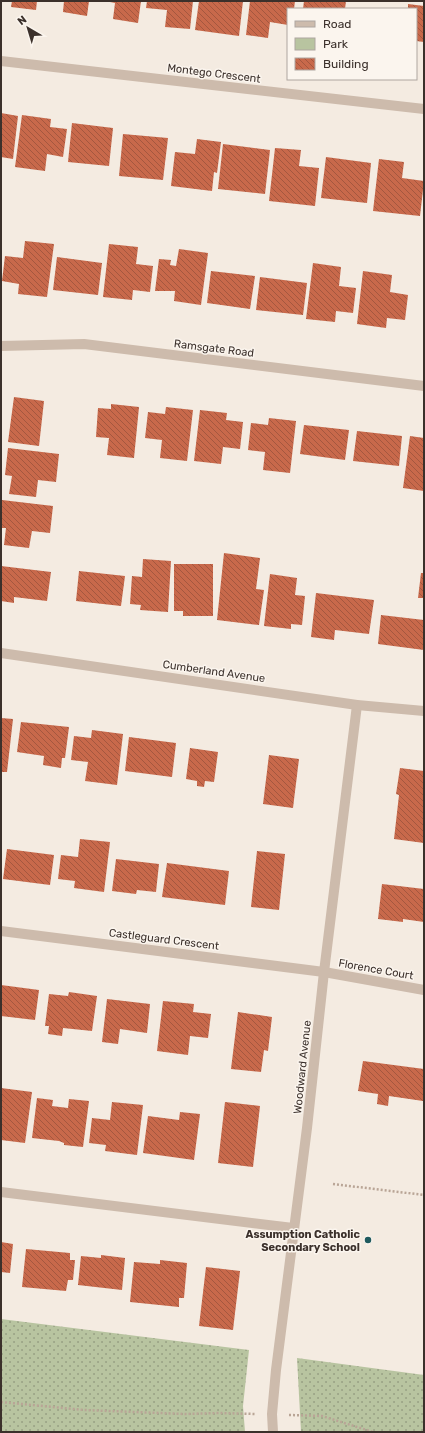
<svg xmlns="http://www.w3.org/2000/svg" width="425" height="1433" viewBox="0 0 425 1433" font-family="Rubik,sans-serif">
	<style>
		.green { fill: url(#green-dots) }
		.building { fill: url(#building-back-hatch) }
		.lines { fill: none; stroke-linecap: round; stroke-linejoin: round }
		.path { stroke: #b9a596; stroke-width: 2.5; stroke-dasharray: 2 2; stroke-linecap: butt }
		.minor { stroke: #cdbbac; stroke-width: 10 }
		.tertiary { stroke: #cdbbac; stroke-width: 10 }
		.poi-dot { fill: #1f5a5e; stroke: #fbf5ee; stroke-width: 1.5 }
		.labels { text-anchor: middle; stroke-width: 3; stroke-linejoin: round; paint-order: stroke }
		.street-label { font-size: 11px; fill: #3b302b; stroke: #fbf5ee }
		.poi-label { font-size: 11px; font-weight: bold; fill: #3b302b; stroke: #fbf5ee; text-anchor: end }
	</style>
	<defs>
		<pattern id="green-dots" width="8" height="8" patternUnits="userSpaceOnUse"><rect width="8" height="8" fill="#b8c4a0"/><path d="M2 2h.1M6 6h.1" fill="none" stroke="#97a083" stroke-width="1.8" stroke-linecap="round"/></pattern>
		<pattern id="building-back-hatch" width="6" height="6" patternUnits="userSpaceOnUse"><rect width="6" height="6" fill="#c8694b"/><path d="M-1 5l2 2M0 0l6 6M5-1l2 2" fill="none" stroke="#a4573f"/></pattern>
	</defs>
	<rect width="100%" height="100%" fill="#f4ebe1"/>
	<g class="green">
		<path d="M1,1319L249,1350L243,1406L245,1432H1Z"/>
		<path d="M297,1358L424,1375V1432H301Z"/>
	</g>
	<g class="building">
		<path d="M12,1H37L36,10L11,7Z"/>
		<path d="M64,1H89L87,16L63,12Z"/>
		<path d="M105,1H141L138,23L113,19L115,3Z"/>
		<path d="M147,1H193L190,29L165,27L167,10L146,8Z"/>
		<path d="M199,1H243L239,36L195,30Z"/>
		<path d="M250,1H295L294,9H288V25L270,22L268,38L246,35Z"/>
		<path d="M304,1H346L345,9H303Z"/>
		<path d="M408,4L424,6V42L416,41V9H408Z"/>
		<path d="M1,113L18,116L13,159L1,157Z"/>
		<path d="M22,115L51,119L50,127L67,129L63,157L47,154L45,171L15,167Z"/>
		<path d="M72,123L113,128L109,166L68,162Z"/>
		<path d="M123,134L168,138L163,180L119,176Z"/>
		<path d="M197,139L221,142L217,173L214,172L212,191L171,186L175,152L195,154Z"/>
		<path d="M223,144L270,150L265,194L218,189Z"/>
		<path d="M275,148L301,150L299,166L319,168L315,206L269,201Z"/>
		<path d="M326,157L371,163L367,203L321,198Z"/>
		<path d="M379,159L404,162L402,178L424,181L420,216L373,211Z"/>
		<path d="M25,241L54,244L47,297L18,294L19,284L2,281L5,256L23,258Z"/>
		<path d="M109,244L138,247L136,264L153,266L150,292L133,290L132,300L103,297Z"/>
		<path d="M179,249L208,253L201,305L174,301L175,291H155L159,259L171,260L170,265L176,266Z"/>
		<path d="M57,257L102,263L98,295L53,290Z"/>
		<path d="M313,263L341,267L339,286L356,288L353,313L336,311L335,322L306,319Z"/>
		<path d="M211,271L255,276L250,309L207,303Z"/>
		<path d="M363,271L392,275L390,292L408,295L405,320L387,318L386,328L357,324Z"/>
		<path d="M260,277L307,283L303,315L256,310Z"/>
		<path d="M14,397L44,401L39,446L8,442Z"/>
		<path d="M111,404L139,407L134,458L107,455L109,438L96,437L98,408L111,409Z"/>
		<path d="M166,407L193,410L187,461L160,458L162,440L145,438L148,412L165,414Z"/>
		<path d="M200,410L227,413L226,420L243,422L240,449L223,447L221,464L194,461Z"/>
		<path d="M269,418L296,421L290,473L263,470L265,452L248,450L251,423L268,425Z"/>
		<path d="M304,425L349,430L345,460L300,454Z"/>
		<path d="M357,431L402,436L399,466L353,461Z"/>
		<path d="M410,436L424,438V491L403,488Z"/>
		<path d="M8,448L59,454L56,482L38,480L36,497L9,494L12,476L5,475Z"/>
		<path d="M2,500L53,506L50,533L32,531L29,548L4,545L6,528H1Z"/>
		<path d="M224,553L260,558L256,589L264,590L259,625L217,620Z"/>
		<path d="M143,559L171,561L168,612L140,610L141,605L130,604L132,576L142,577Z"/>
		<path d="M174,564H213V616H183V611H174Z"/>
		<path d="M1,566L51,572L47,601L14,597V603L1,601Z"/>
		<path d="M79,571L125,576L121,606L76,601Z"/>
		<path d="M421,573H424V598H418Z"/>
		<path d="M270,574L297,578L295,595L305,596L302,625L291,624V629L264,626Z"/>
		<path d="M316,593L374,600L369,634L335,630L334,640L311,637Z"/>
		<path d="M381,615L424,620V650L378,644Z"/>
		<path d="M1,718L13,719L7,772H1Z"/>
		<path d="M21,722L69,727L65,758H62L61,768L43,765L44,756L17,752Z"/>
		<path d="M92,730L123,734L117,785L85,781L88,762L71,760L74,736L91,738Z"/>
		<path d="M129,737L176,743L172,777L125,771Z"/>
		<path d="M190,748L218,752L214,782L205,781L204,787L197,786V781L186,779Z"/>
		<path d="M269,755L299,759L293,808L263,804Z"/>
		<path d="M400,768L424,771V843L394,839L399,795L396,794Z"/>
		<path d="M80,839L110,842L104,892L74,888L75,881L58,879L61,855L78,857Z"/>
		<path d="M7,849L54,855L50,885L3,879Z"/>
		<path d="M257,851L285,854L279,910L251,907Z"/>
		<path d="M116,859L159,864L156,892L137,890L136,894L112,891Z"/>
		<path d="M167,863L229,871L225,905L162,897Z"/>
		<path d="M382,884L424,889V922L403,919V922L378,919Z"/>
		<path d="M1,985L39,990L35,1020L1,1016Z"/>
		<path d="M69,992L97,996L92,1031L63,1028L62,1036L48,1034L49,1026H45L49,994L68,996Z"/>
		<path d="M107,999L150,1004L147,1033L120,1029L118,1044L102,1042Z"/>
		<path d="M163,1001L194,1004L193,1012L211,1014L208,1038L190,1036L188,1055L157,1051Z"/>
		<path d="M238,1012L272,1017L268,1051L264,1050L261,1072L231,1069Z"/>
		<path d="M363,1061L424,1069L423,1101L389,1096L388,1106L377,1104L378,1094L358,1091Z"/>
		<path d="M1,1088L32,1092L25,1143L1,1140Z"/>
		<path d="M37,1098L53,1100L52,1106L68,1108L69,1099L89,1101L83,1147L64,1145V1143L59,1141L32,1138Z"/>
		<path d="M112,1102L143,1105L137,1155L105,1151L106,1145L89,1143L92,1118L110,1120Z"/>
		<path d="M225,1102L260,1106L253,1167L218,1163Z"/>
		<path d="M180,1112L200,1114L194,1160L143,1153L148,1116L179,1120Z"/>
		<path d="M1,1242L13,1244L10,1273L1,1272Z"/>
		<path d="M26,1249L70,1253V1260H75L73,1280H68L66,1291L22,1287Z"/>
		<path d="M101,1255L125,1258L122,1290L78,1285L81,1256L101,1258Z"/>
		<path d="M160,1260L187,1263L184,1298H179V1307L130,1302L134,1262L160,1264Z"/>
		<path d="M206,1267L240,1271L233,1330L199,1326Z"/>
	</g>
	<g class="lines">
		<g class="path">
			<path d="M333,1184L424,1195"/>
			<path d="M1,1402L84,1410L185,1414L219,1413L256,1414"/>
			<path d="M289,1415L322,1416L373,1432"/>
		</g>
		<g class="minor">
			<path d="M1,61L424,109"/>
			<path d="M1,346L84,344L424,386"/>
			<path d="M1,931L324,972L424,990"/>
			<path d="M1,1192L293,1228"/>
			<path d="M273,1432L272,1414L276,1370L307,1128L324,972L357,705"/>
		</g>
		<path class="tertiary" d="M1,653L357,705L424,711"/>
	</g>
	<circle class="poi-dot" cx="368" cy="1240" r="4"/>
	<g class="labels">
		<g class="street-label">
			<text transform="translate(214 73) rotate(7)" y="4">Montego Crescent</text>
			<text transform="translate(214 348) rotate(7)" y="4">Ramsgate Road</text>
			<text transform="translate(214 671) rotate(8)" y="4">Cumberland Avenue</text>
			<text transform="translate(164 939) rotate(7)" y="4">Castleguard Crescent</text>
			<text transform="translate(376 969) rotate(10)" y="4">Florence Court</text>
			<text transform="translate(302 1067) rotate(-84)" y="4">Woodward Avenue</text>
		</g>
		<g class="poi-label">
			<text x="360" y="1238">Assumption Catholic<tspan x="360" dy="13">Secondary School</tspan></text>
		</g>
	</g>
	<rect width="425" height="1433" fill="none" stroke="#3b302b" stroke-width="4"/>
	<rect x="287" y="8" width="130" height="72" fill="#fbf5ee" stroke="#aea6a0"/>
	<rect x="295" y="21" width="20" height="6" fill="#cdbbac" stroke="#aea6a0"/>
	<text x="323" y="28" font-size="12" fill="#3b302b">Road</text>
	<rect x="295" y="38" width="20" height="12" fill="#b8c4a0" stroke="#aea6a0"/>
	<text x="323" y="48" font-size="12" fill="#3b302b">Park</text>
	<rect x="295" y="58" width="20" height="12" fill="url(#building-back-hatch)" stroke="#aea6a0"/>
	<text x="323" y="68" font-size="12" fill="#3b302b">Building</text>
	<g transform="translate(28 28) rotate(322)" stroke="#fbf5ee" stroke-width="3" paint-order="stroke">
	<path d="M0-3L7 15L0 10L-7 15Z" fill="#3b302b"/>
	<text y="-6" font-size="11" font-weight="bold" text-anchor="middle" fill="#3b302b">N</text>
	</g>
</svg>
